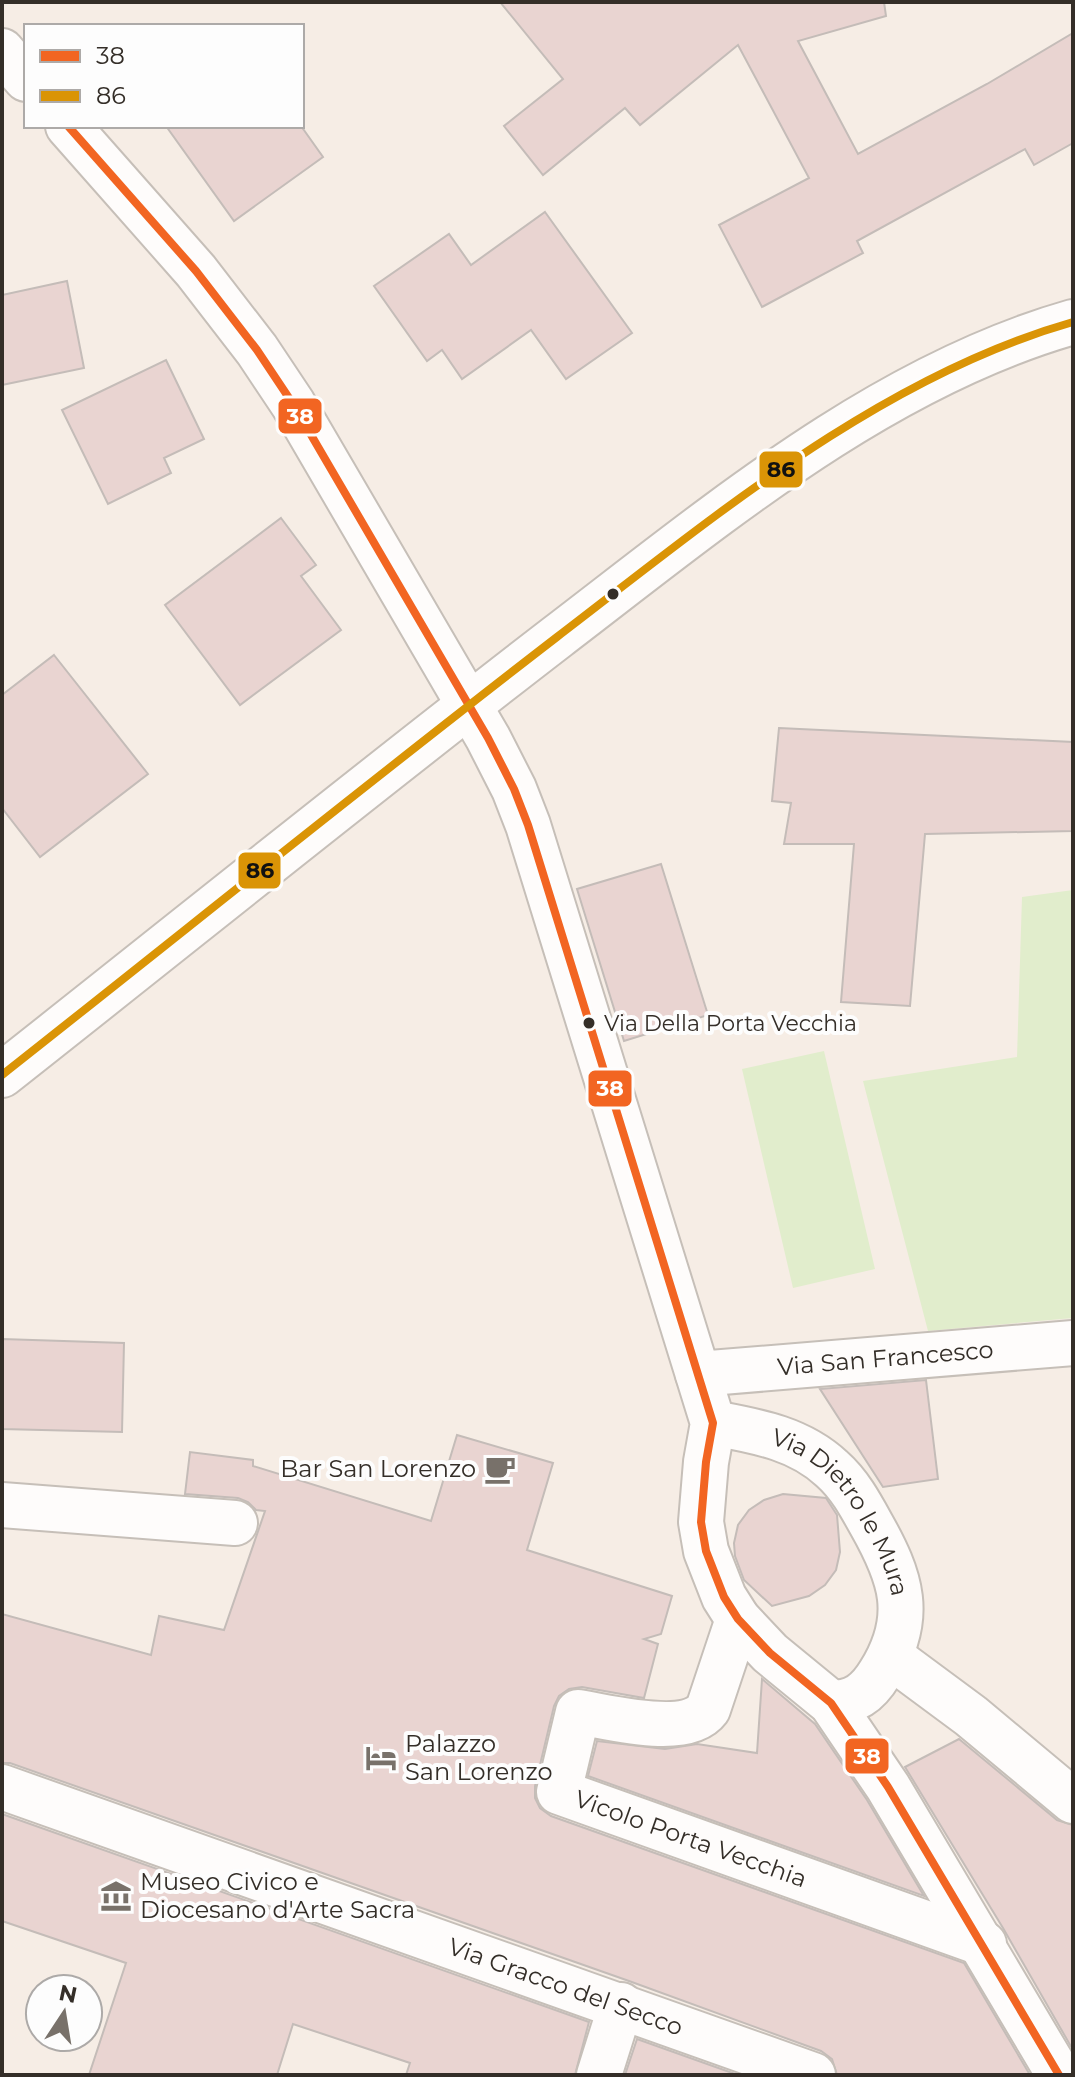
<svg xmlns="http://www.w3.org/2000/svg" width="1075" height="2077" viewBox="0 0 1075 2077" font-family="Montserrat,sans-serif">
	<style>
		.green { fill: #e1edcc }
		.building { fill: #e9d4d1; stroke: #c4bcb8; stroke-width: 2 }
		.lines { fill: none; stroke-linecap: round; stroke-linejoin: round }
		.minor-casing { stroke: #c6bfb8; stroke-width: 48 }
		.major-casing { stroke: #c6bfb8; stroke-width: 48 }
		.minor { stroke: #fefcfb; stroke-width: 44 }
		.major { stroke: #fefcfb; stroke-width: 44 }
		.bus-1-casing { stroke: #fdfdfd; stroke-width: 14 }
		.bus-2-casing { stroke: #fdfdfd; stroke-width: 14 }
		.bus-1 { stroke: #f26522; stroke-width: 8 }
		.bus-2 { stroke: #da9406; stroke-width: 8 }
		.bus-dot { fill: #342e28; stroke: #fdfdfd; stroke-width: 3 }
		.labels { text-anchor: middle; stroke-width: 8; stroke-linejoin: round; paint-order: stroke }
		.bus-label { font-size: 22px; fill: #342e28; stroke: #fdfdfd; text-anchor: start }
		.street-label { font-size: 24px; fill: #342e28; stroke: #fdfdfd }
		.poi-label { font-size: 24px; fill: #342e28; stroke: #fdfdfd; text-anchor: start }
		.line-badge { stroke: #fdfdfd; stroke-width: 3 }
		.badge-label { font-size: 22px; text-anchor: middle; font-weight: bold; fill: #fff }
		.pale-badge-label { font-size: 22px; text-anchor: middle; font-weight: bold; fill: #111 }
	</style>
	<rect width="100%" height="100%" fill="#f6ede5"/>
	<g class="green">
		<path d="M1073,890V1318L928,1331L863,1081L1017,1057L1022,897Z"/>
		<path d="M824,1051L875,1269L793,1288L742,1069Z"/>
	</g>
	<g class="building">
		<path d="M500,2H884L886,16L798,41L858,154L987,84L1073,33V143L1034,165L1025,149L857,241L863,253L762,307L719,225L809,178L738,45L640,125L625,108L543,175L504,126L563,79Z"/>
		<path d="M166,126H301L323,157L234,221Z"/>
		<path d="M545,212L632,333L566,379L531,330L462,379L442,350L427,361L374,286L449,234L471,265Z"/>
		<path d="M67,281L84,368L2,385V295Z"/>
		<path d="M166,360L204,439L164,458L171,473L108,504L62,410Z"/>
		<path d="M281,518L316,565L301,576L341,630L240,705L165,605Z"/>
		<path d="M54,655L148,774L40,857L2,808V695Z"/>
		<path d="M779,728L1073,742V831L925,834L910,1006L841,1002L854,844H784L791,803L772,801Z"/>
		<path d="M661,864L708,1015L624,1041L577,889Z"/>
		<path d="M2,1339L124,1343L122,1432L2,1429Z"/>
		<path d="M926,1380L938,1479L883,1487L820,1389Z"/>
		<path d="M457,1435L553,1463L527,1550L672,1596L661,1634L644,1639L658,1644L644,1698L582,1687L569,1689L559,1696L554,1706L535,1786V1798L540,1808L551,1816L964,1963L1030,2075H837L832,2059L821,2051L629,1981L10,1763H2V1614L151,1655L159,1616L224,1630L265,1511L256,1510L248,1502L238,1498L185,1494L190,1452L253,1460V1466L431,1521Z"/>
		<path d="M783,1494L826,1498L837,1515L840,1552L836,1570L825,1585L809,1596L772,1606L744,1580L735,1556L734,1543L738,1525L749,1510L764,1500Z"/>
		<path d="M762,1679L815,1724L867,1800L924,1896L588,1776L597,1741L665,1749L697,1744L757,1753Z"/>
		<path d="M959,1739L1057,1820L1073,1825V2050L1003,1928L905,1767Z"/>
		<path d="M2,1814L589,2022L575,2075H406L410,2063L293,2024L277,2075H89L126,1963L2,1921Z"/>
		<path d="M637,2039L738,2075H625Z"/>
	</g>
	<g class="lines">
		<defs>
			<g id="minor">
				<path d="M2,51L26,79"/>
				<path d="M68,126L196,271L257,350L293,404L488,738L514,789L528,825L713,1423L706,1462L701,1522L706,1551L724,1597L738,1619L770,1653L831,1703L888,1787L1059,2075"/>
				<path id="s1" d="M698,1374L1073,1343"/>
				<path id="s2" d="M713,1423C756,1431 799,1438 832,1469C849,1484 860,1504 871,1524C901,1577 915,1617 880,1673C868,1693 854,1703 831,1703"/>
				<path d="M2,1505L235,1523"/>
				<path id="s3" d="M738,1619L708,1709C686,1738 610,1717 578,1712L559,1792L984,1944"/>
				<path d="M890,1656L971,1716L1073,1801"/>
				<path id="s4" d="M2,1787L813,2075"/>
				<path d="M599,2075L621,2005"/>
			</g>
			<path id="major" d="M2,1075C187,929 370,781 557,637C714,517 880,377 1073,322"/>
		</defs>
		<use href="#minor" class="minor-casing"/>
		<use href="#major" class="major-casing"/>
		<use href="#minor" class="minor"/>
		<use href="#major" class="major"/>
		<defs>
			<path id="bus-1" d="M68,126L196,271L257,350L293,404L488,738L514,789L528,825L713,1423L706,1462L701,1522L706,1551L724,1597L738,1619L770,1653L831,1703L888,1787L1059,2075"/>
			<path id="bus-2" d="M2,1075C187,929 370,781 557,637C714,517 880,377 1073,322"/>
		</defs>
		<use href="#bus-1" class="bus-1-casing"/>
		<use href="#bus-2" class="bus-2-casing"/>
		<use href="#bus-1" class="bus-1"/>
		<use href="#bus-2" class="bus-2"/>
	</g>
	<defs>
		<symbol id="cafe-bare" viewBox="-9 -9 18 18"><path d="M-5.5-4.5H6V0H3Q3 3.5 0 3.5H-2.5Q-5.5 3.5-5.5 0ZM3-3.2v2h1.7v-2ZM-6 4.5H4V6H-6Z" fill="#78716a" stroke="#fdfdfd" stroke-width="2.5" paint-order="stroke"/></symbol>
		<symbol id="hotel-bare" viewBox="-9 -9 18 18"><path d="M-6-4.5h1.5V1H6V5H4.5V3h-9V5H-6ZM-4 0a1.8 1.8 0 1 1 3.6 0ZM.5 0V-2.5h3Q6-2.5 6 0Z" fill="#78716a" stroke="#fdfdfd" stroke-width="2.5" paint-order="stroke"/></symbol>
		<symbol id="museum-bare" viewBox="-9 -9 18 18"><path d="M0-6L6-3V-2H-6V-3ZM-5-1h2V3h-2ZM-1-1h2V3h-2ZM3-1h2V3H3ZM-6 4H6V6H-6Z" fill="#78716a" stroke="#fdfdfd" stroke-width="2.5" paint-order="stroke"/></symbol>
	</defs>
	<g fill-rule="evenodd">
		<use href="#cafe-bare" x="478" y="1447" width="44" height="44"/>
		<use href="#hotel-bare" x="359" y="1736" width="44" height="44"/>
		<use href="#museum-bare" x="94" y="1874" width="44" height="44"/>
	</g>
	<g class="bus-dot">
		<circle cx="613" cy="594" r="7"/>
		<circle cx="589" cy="1023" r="7"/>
	</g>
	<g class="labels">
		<g class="bus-label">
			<text x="604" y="1031">Via Della Porta Vecchia</text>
		</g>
		<g class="street-label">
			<text dy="8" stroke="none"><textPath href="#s1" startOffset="188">Via San Francesco</textPath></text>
			<text dy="8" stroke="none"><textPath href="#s2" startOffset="168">Via Dietro le Mura</textPath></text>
			<text dy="8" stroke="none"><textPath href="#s3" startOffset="452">Vicolo Porta Vecchia</textPath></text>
			<text dy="8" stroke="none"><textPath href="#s4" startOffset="598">Via Gracco del Secco</textPath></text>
		</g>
		<g class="poi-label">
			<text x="476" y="1477" text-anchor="end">Bar San Lorenzo</text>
			<text x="405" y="1752">Palazzo<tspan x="405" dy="28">San Lorenzo</tspan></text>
			<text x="140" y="1890">Museo Civico e<tspan x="140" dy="28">Diocesano d'Arte Sacra</tspan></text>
		</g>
	</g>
	<g class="line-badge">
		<rect x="277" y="397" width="46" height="38" rx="8" fill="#f26522"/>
		<rect x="758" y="450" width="46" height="39" rx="8" fill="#da9406"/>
		<rect x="237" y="851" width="45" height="39" rx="8" fill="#da9406"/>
		<rect x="587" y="1069" width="46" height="39" rx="8" fill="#f26522"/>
		<rect x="844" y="1737" width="46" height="38" rx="8" fill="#f26522"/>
	</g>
	<g class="badge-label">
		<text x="300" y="424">38</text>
		<text x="610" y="1096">38</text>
		<text x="867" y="1764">38</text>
	</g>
	<g class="pale-badge-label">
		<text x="781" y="477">86</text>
		<text x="260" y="878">86</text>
	</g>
	<rect width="1075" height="2077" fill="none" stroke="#342e28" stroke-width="8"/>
	<rect x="24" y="24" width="280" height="104" fill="#fdfdfd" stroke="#adaaa8" stroke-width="2"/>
	<rect x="40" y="50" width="40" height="12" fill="#f26522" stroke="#adaaa8" stroke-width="2"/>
	<text x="96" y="64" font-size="24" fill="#342e28">38</text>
	<rect x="40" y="90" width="40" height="12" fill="#da9406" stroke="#adaaa8" stroke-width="2"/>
	<text x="96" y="104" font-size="24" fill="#342e28">86</text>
	<g transform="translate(64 2013) rotate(12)"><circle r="38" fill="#fdfdfd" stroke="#adaaa8" stroke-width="2"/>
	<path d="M0-6L14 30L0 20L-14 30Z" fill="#78716a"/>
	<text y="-12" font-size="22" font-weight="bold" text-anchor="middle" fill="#342e28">N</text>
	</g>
</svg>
